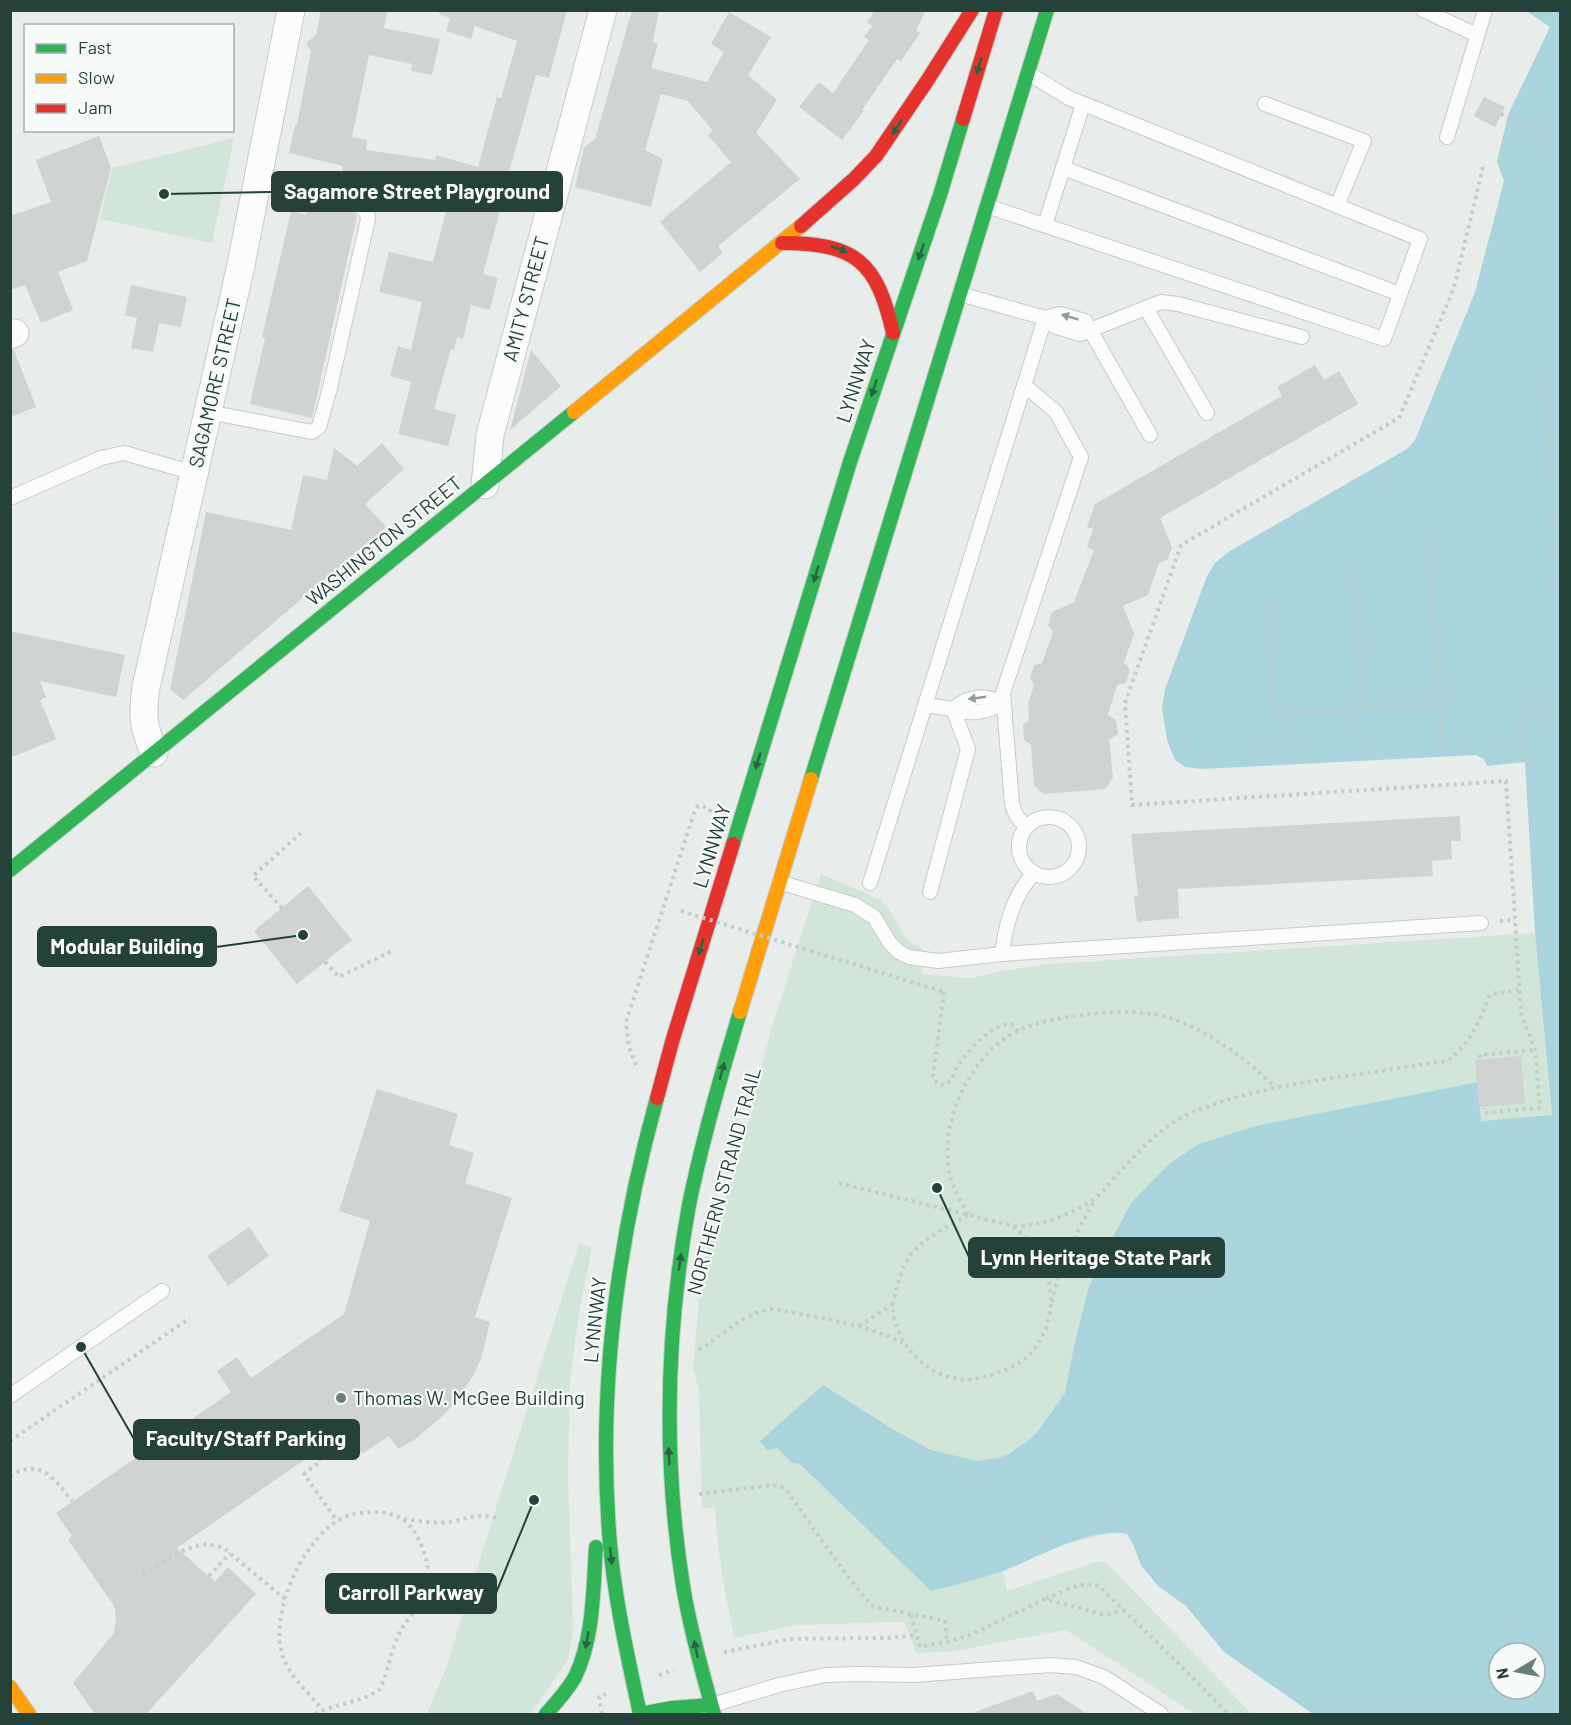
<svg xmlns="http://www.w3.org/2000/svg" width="1571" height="1725" viewBox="0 0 1571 1725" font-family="Barlow,sans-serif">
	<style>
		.green { fill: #d1e6d8 }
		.water { fill: #a9d4db; fill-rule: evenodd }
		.building { fill: #cfd4d2 }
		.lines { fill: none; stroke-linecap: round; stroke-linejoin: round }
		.lane-casing { stroke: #c5cac8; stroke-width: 16 }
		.street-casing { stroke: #c5cac8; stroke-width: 29 }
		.fast-casing { stroke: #c3cbc8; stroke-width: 16 }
		.slow-casing { stroke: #c3cbc8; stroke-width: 16 }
		.jam-casing { stroke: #c3cbc8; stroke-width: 16 }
		.path { stroke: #c3ccca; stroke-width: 4; stroke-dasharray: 3 4.5; stroke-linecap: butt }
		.lane { stroke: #fcfcfc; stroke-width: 14 }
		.street { stroke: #fcfcfc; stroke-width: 27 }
		.fast { stroke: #30b455; stroke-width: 14 }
		.slow { stroke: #ff9f0a; stroke-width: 14 }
		.jam { stroke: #e5322d; stroke-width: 14 }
		.path-bridge { stroke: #c3ccca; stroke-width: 4; stroke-dasharray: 3 4.5; stroke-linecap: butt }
		.oneway { fill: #286442 }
		.oneway2 { fill: #909f9b }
		.poi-dot { fill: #697e78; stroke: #f7fbf9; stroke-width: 2 }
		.labels { text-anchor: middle; stroke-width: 4.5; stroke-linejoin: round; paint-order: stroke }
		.street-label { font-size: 20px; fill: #24423a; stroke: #f7fbf9 }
		.poi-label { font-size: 20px; fill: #24423a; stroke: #f7fbf9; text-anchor: start }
		.leader { fill: none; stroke: #24423a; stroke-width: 2 }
		.callout-dot { fill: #24423a; stroke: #f7fbf9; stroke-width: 2 }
		.callout { fill: #24423a; stroke: #24423a; stroke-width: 2 }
		.callout-label { font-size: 21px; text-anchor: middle; font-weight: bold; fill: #fff }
	</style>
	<rect width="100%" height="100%" fill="#e8edeb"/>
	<g class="green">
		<path d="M234,138L212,243L100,219L112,168Z"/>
		<path d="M821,874L878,898L890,910L904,936L911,943L923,949L922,974L972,978L1001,971L1049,964L1535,933L1552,1115L1481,1121L1478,1082L1255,1126L1199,1144L1121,1533H1108L1063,1545L1003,1571L1007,1591L1099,1561L1107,1563L1252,1714H1195L1066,1630L955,1651L916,1653L904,1622L796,1625L735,1638C724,1595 718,1552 715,1508H702L699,1391L693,1368L700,1292L706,1251L735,1173L771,1029Z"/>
		<path d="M579,1243L592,1248L579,1312L570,1381L568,1474L573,1629L568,1660L532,1712L528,1714H427L446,1668Z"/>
	</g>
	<path class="water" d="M1526,11H1560V1714H1313L1224,1652L1186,1606L1158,1586L1141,1565L1133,1544L1127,1534C1091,1526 1037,1558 1003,1571C980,1579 955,1585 931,1591L800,1464L792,1463L777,1448L767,1450L760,1441L823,1385L894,1430L931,1450L977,1461L999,1458L1010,1453L1029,1440L1038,1431L1065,1393L1073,1351L1089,1286L1107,1248L1131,1203L1170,1163L1199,1144L1255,1126L1478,1082L1481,1121L1552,1115L1535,933L1525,762L1487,766L1484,759L1476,755L1202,769L1185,767L1175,760L1167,740L1162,708L1165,689L1207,576L1215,563L1230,551L1407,449L1415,440L1475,292L1504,181L1497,162L1508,115L1550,27ZM1499,1653H1535V1689H1499Z"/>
	<g class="building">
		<path d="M321,10H388L384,28L440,39L432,75L411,71L412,64L369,55L352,137L367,140L366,150L435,160L436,155L478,167L497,97L501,98L517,41L475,26L471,39L446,31L450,18L439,14V10H567L549,78L536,75L508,176L530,182L521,213L501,207L483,274L498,278L490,310L471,305L463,339L457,337L454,350L451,349L434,409L456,415L448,446L398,434L411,382L390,376L398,346L411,350L422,302L379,292L389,252L433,262L451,192L365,179L361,195L339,190L343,166L289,153L295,125H297L311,51L306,43L316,35Z"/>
		<path d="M632,10H659L653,42L658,44L651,68L707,82L724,52L711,44L729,12L771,37L748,75L777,100L756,133L800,179L718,246L723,253L700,272L660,222L731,162L708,135L713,131L688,101L661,94L645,150L663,159L651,207L575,187L584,147L595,139Z"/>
		<path d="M875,10H926L916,30L920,33L901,61L897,59L862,110L864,111L842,140L799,107L819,82L833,93L869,40L864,37L872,26L867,22Z"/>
		<path d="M1484,97L1505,107L1495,127L1474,116Z"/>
		<path d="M99,136L111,168L87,261L58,272L73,310L41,323L25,285L10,290V216L51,202L36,160Z"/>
		<path d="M309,204L352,210L357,216L312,418L250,404L265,338L262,337L291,211L306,215Z"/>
		<path d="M131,285L187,297L181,327L159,323L153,352L131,348L137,318L125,315Z"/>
		<path d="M10,350H14L36,407L10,417Z"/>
		<path d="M531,350L561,386L510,430Z"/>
		<path d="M1315,365L1324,380L1339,371L1358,404L1160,518L1172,547L1168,559L1159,563L1148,595L1123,606L1134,634L1124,662L1130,670L1126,683L1117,685L1108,715L1116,720L1118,734L1109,740L1113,777L1105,789L1044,794L1034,786L1031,745L1024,740L1023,725L1029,720L1028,704L1034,685L1030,678L1034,665L1042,663L1053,632L1048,625L1052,612L1074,602L1094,550L1087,547L1093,529L1087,527L1095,504L1282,396L1277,387Z"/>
		<path d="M382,443L404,469L365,504L386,527L183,700L170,689L206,512L291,530L303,475L327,480L334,448L357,466Z"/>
		<path d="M10,631L125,655L116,697L40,681L46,697L40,700L56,739L10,758Z"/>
		<path d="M1460,816L1461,841H1451L1452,859L1432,861L1433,876L1178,889L1179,918L1137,922L1134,896H1138L1131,834Z"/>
		<path d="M308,886L352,940L297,984L254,931Z"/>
		<path d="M1521,1056L1525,1103L1479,1107L1475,1060Z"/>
		<path d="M377,1089L458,1114L449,1145L474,1153L465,1183L512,1198L475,1317L490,1322L482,1356L474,1374L463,1392L444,1415L414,1440L398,1449L389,1436L362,1454L354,1442L327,1460L320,1449L177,1548L215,1582L228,1567L256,1594L146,1714H95L73,1683L114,1633L116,1621L115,1609L112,1603L68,1540L72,1536L56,1513L231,1392L217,1371L237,1357L251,1378L344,1314L370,1221L339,1211Z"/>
		<path d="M249,1227L269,1256L228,1286L207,1256Z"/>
		<path d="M1033,1691L1037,1701L1057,1694L1087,1714H975V1712Z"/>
	</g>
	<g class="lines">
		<defs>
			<g id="lane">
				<path d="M1423,10L1477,35"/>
				<path d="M1265,104L1364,141L1337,206"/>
				<path d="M1447,137L1485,10"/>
				<path d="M1063,168L1400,294"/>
				<path d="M987,206L1384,339L1420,239L1069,98L1028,73"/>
				<path d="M1045,225L1083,104"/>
				<path d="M1146,308L1207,413"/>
				<path d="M1045,318L1054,326L1080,334L1161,302L1178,304L1302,337"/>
				<path d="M1045,318L1060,314L1085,321L1150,435"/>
				<path d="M1024,385L1056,412L1081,457L1003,693L1012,804C1015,814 1018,820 1027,827"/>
				<path d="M208,412L312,432L319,427L330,388L368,219L367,213L356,202L257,186"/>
				<path d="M10,498L101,458L124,453L194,473"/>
				<path d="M925,705L953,709L968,749L930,892"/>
				<path d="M953,709C969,695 984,695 1003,702"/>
				<path d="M953,709C972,715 987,713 1003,702"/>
				<circle cx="1049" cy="847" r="30"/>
				<path d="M779,882L855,905L874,917L890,943L899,952L909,957L938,961L1002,954L1481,923"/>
				<path d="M870,883L1045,318L960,294"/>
				<path d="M1002,954C1006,923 1013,896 1034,873"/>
				<path d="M10,1396L162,1291"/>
				<path d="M712,1705L779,1685L825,1675L858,1674L914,1675L1050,1665L1076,1667L1104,1677L1161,1714"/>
			</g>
			<g id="street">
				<path d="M10,335L15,333"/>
				<path d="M485,485L490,435L603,10"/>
				<path d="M154,753C143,725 142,717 146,687L241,265L291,10"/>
			</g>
			<g id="fast">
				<path d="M811,779L1047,10"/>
				<path d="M733,844L850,462L940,195L963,119"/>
				<path d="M10,870L574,412"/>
				<path d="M546,1714C557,1702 567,1691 575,1677C594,1637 593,1590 596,1547"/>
				<path d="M640,1714L672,1708L711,1705"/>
				<path d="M640,1714C628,1658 615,1601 610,1544C597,1394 617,1242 657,1098"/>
				<path d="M714,1714C702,1672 690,1629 683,1586C663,1460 666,1331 689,1205C702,1140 721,1075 740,1012"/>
			</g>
			<g id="slow">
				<path d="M574,412L801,226"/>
				<path d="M740,1012L811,779"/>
				<path d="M10,1687L29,1714"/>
			</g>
			<g id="jam">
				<path d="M963,119L996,10"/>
				<path d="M801,226L854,179L876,156L927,81L972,10"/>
				<path d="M782,243C856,243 877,262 893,333"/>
				<path d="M657,1098L672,1042L733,844"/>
			</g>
		</defs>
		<use href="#lane" class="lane-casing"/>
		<use href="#street" class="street-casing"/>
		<use href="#fast" class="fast-casing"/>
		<use href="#slow" class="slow-casing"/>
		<use href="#jam" class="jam-casing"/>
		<g class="path">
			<path d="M1501,114L1560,143"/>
			<path d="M1483,167L1454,288L1399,418L1181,545L1125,703L1132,805L1506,781L1521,1014L1535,1050L1540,1108L1485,1113L1484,1108"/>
			<path d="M1546,391L1560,613"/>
			<path d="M1428,539L1444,756"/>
			<path d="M1353,571L1364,708"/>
			<path d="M1267,604L1275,715L1440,703"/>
			<path d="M1525,762L1522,710L1560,707"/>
			<path d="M282,908L253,876L301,833"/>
			<path d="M1500,921L1515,920"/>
			<path d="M325,962L339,977L394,950"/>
			<path d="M944,992L933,1076L934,1080L940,1085L947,1084C952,1079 954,1073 957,1067C967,1052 992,1022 1012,1024L1018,1031"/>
			<path d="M1480,1058V1055L1535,1050"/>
			<path d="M636,1065L629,1047L626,1022L695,810L698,806H702L710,809V813"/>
			<path d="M839,1183L1013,1226C1019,1232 1027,1238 1033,1244C1048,1264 1054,1295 1049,1318C1041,1350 1022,1366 991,1375C981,1378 969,1381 959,1379C924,1375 892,1340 893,1304C893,1300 895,1295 896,1291C899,1279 904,1263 912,1253C927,1236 949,1226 968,1215"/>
			<path d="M968,1214C958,1198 950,1182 948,1164C942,1115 974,1051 1019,1030C1052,1015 1128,1007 1163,1016C1204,1027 1244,1057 1274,1086"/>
			<path d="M1014,1226C1041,1226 1071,1215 1094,1199C1103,1193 1109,1183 1116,1176C1137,1153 1160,1127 1189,1114C1237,1093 1287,1085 1338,1077C1375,1072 1411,1066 1447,1061C1472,1042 1479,1022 1490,994L1520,990"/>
			<path d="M1052,1302C1060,1264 1076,1233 1095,1199"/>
			<path d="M859,1326L893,1304"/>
			<path d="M699,1350C724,1334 744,1312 774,1309C818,1318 863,1323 903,1343"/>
			<path d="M10,1441L190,1318"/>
			<path d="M315,1452L321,1461L304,1474L337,1521"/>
			<path d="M10,1476C41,1457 54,1479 72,1501"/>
			<path d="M699,1494L773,1485L785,1488L845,1573L871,1605L876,1607L945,1621L947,1642"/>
			<path d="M404,1519C418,1521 433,1524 447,1522C468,1520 477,1511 499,1519"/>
			<path d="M143,1574C166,1561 198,1534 225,1549L285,1599"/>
			<path d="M209,1576L230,1553"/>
			<path d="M1046,1599C1060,1593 1083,1579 1099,1586L1177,1662L1228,1714"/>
			<path d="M911,1615L920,1647L947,1642L970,1635L1045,1599L1102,1614H1110L1123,1609"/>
			<path d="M724,1652L790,1639L888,1638L917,1635"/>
			<path d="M659,1675L674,1670"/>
			<path d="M315,1714C335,1703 362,1703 380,1689C390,1668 391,1645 404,1625C412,1613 426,1602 428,1587C431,1572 425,1551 418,1538C410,1522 397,1513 379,1512C366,1512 350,1513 339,1520C301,1542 267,1617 284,1660C292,1678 310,1695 323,1710L326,1714"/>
			<path d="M602,1714L599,1697L606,1694"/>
		</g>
		<use href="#lane" class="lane"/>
		<use href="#street" class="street"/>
		<use href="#fast" class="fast"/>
		<use href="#slow" class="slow"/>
		<use href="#jam" class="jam"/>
		<path class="path-bridge" d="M681,911L944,992"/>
	</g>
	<defs><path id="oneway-solid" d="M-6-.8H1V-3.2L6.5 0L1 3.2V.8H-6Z" transform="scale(1.5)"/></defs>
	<g class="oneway">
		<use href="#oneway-solid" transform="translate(979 66) rotate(107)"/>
		<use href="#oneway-solid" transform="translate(897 127) rotate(124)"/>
		<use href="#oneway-solid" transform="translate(839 249) rotate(21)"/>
		<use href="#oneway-solid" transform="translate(921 252) rotate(109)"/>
		<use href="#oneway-solid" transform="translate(874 388) rotate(108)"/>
		<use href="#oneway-solid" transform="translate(816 574) rotate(107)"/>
		<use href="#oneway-solid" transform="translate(758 761) rotate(107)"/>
		<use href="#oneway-solid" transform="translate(701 947) rotate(107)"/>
		<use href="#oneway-solid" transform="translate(722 1071) rotate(-75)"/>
		<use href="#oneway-solid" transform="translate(680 1262) rotate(-82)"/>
		<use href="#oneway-solid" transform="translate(669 1456) rotate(-93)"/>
		<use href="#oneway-solid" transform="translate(611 1556) rotate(84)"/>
		<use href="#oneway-solid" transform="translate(587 1640) rotate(100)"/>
		<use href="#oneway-solid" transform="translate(696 1649) rotate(-102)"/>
	</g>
	<g class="oneway2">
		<use href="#oneway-solid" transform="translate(1070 317) rotate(-164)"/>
		<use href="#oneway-solid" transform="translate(977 698) rotate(172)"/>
	</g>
	<circle class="poi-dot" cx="341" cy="1398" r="6"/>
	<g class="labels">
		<g class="street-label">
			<text transform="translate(526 299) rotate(-75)" y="7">AMITY STREET</text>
			<text transform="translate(856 381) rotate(-72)" y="7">LYNNWAY</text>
			<text transform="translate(215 383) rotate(-77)" y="7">SAGAMORE STREET</text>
			<text transform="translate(384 541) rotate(-39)" y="7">WASHINGTON STREET</text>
			<text transform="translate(712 846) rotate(-73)" y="7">LYNNWAY</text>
			<text transform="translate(724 1181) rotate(-75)" y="7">NORTHERN STRAND TRAIL</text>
			<text transform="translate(595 1320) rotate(-84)" y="7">LYNNWAY</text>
		</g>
		<g class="poi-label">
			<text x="353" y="1405">Thomas W. McGee Building</text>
		</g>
	</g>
	<path class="leader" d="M164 194L272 192M303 935L216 947M937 1188L969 1257M81 1347L134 1439M534 1500L496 1593"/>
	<g class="callout-dot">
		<circle cx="164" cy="194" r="6"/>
		<circle cx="303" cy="935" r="6"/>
		<circle cx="937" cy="1188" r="6"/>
		<circle cx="81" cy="1347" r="6"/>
		<circle cx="534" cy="1500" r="6"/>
	</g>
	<g class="callout">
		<rect x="272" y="172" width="290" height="39" rx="6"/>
		<rect x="38" y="927" width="178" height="39" rx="6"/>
		<rect x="969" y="1238" width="255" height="39" rx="6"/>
		<rect x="134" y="1420" width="225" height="39" rx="6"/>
		<rect x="326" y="1574" width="170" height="39" rx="6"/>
	</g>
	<g class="callout-label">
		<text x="417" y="199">Sagamore Street Playground</text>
		<text x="127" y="954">Modular Building</text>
		<text x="1096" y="1265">Lynn Heritage State Park</text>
		<text x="246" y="1446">Faculty/Staff Parking</text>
		<text x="411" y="1600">Carroll Parkway</text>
	</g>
	<rect width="1571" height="1725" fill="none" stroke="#24423a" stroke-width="24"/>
	<rect x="24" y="24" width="210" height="108" fill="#f7fbf9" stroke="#a3b1ad" stroke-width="1.5"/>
	<rect x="36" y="44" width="30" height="9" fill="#30b455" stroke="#a3b1ad" stroke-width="1.5"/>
	<text x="78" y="54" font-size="18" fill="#24423a">Fast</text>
	<rect x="36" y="74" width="30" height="9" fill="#ff9f0a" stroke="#a3b1ad" stroke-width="1.5"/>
	<text x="78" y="84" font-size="18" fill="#24423a">Slow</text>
	<rect x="36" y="104" width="30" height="9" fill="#e5322d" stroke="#a3b1ad" stroke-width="1.5"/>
	<text x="78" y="114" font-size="18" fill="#24423a">Jam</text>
	<g transform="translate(1517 1671) rotate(260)"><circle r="28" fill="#f7fbf9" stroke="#a3b1ad" stroke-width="1.5"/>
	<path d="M0-4.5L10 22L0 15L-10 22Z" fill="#697e78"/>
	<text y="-9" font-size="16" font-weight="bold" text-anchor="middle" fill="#24423a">N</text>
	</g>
</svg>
